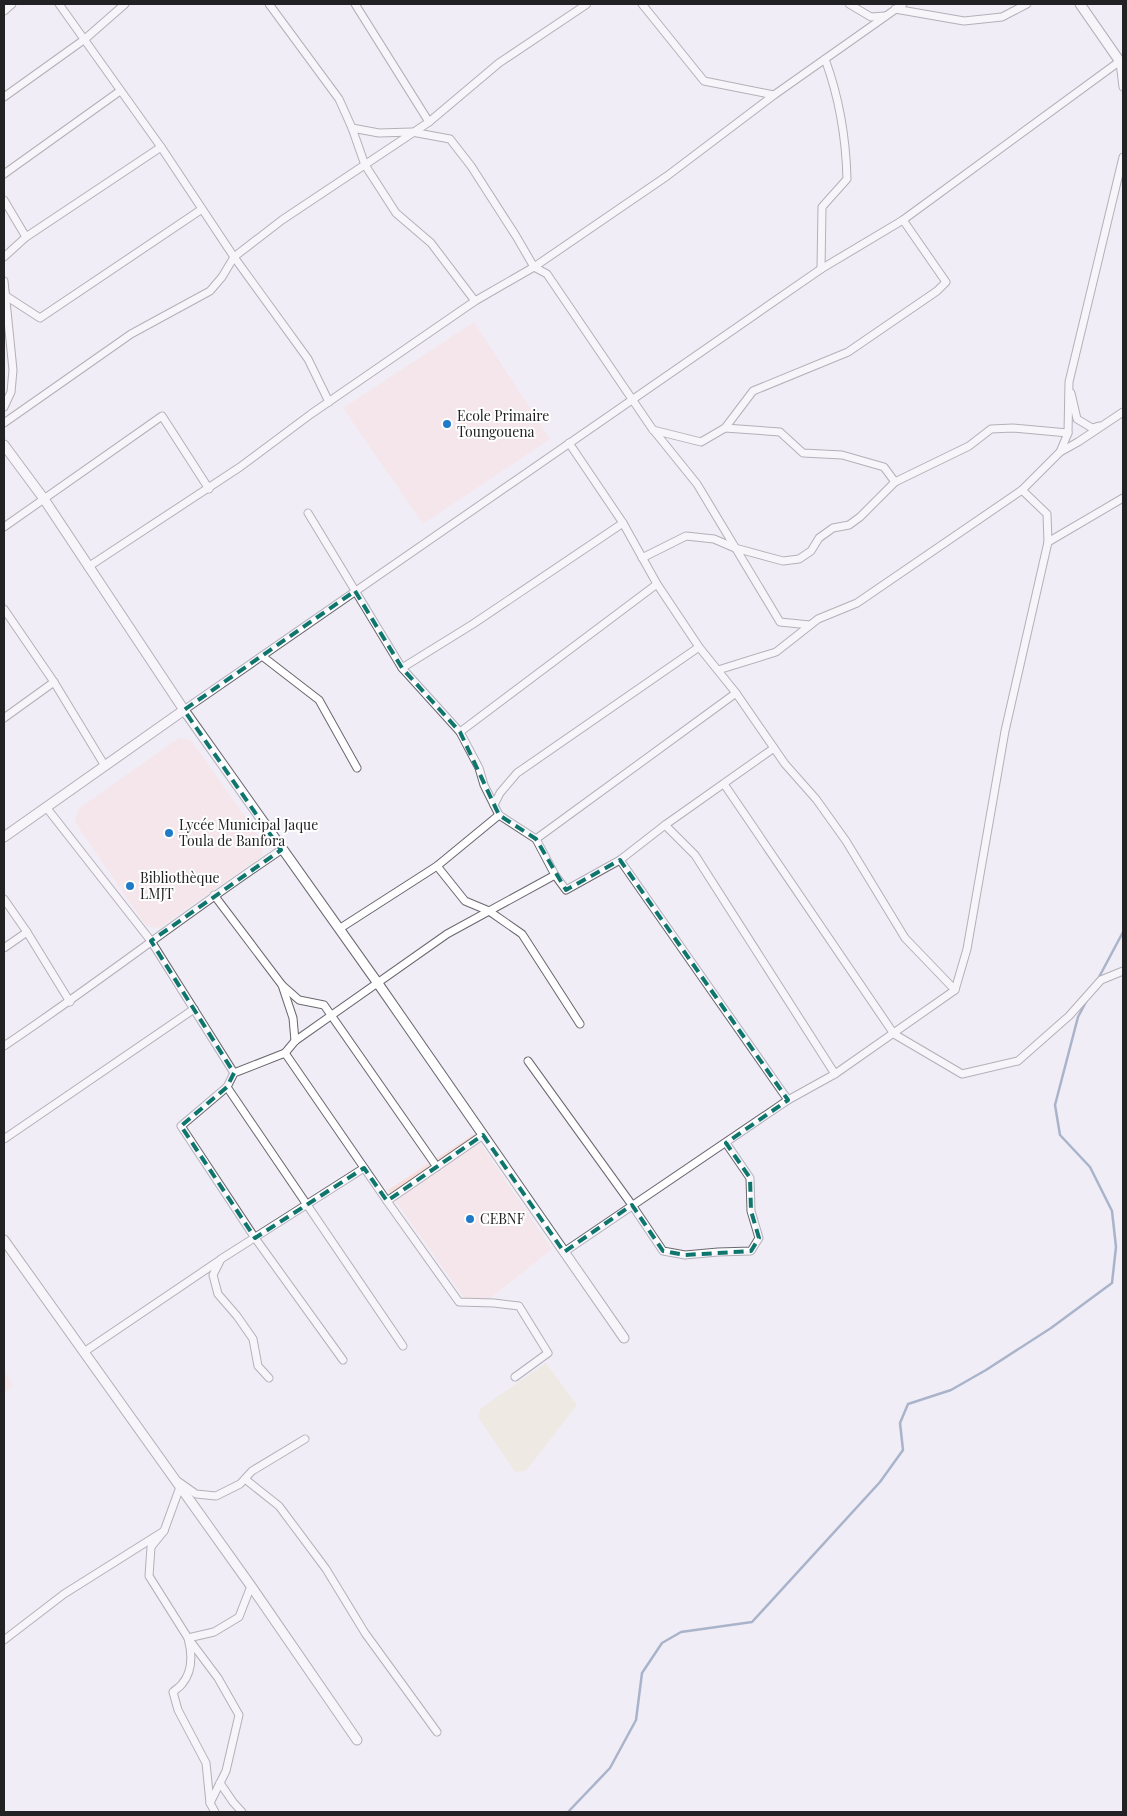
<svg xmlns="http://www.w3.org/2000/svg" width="1127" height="1816" viewBox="0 0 1127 1816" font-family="'Playfair Display',serif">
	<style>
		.education { fill: #f9dedc }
		.medical { fill: #eee4cf }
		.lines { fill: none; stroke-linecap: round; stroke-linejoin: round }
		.stream { stroke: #537098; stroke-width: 2.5 }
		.minor-casing { stroke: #6a676f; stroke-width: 9 }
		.tertiary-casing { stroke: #6a676f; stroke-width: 11 }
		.minor { stroke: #fff; stroke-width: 7 }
		.tertiary { stroke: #fff; stroke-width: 9 }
		.marked { fill: none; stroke: #0f766e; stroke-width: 4; stroke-dasharray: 10 6; stroke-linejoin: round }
		.poi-dot { fill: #1f7ac7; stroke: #fff; stroke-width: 2 }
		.labels { text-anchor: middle; stroke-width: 4; stroke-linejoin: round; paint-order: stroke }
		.poi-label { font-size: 14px; fill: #222124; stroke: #fff; text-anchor: start }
	</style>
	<rect width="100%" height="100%" fill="#f1edf6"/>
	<g class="education">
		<path d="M474,322L550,439L423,524L343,408Z"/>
		<path d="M179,738L191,740L264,844L262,856L159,928L146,926L75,822L78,809Z"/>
		<path d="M474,1134L552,1249L489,1299L464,1298L388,1190Z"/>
		<path d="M4,1370L13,1386L4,1393Z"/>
	</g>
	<path class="medical" d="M546,1363L577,1405L526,1471L515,1472L478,1417L481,1408Z"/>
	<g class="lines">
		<g class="stream">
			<path d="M1098,979L1123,932"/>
			<path d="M568,1812L610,1768L636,1720L642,1673L662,1643L681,1632L752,1622L880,1482L903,1450L900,1423L908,1404L951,1390L986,1370L1051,1328L1112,1283L1116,1247L1112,1211L1090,1167L1060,1135L1055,1105L1078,1017L1087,1000"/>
		</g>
		<defs>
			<g id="minor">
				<path d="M59,4L161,147L234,257L308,359L329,402"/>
				<path d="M269,4L339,99L352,128L365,165L396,213L431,243L475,301"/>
				<path d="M355,4L429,122"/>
				<path d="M642,4L704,81L774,95L903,4"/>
				<path d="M849,4L871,17L885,16"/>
				<path d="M895,9L964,21L1002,17L1027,4"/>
				<path d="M4,11L12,4"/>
				<path d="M1120,62L1123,87"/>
				<path d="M4,97L85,39L125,4"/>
				<path d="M352,128L379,133L412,132L450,139L471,166L516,236L534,267L547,274L651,427L697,484L780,622L810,625"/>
				<path d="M4,174L120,91"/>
				<path d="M4,200L26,237"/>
				<path d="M4,257L26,237L161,147"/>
				<path d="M821,269L822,207L847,179C846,138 839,97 825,59"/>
				<path d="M4,281L13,370L11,392L4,407"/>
				<path d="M6,296L40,318L202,209"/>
				<path d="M1071,393L1077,419L1092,428L1099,426"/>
				<path d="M4,423L131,334L210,291L222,277L234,257L282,220L429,122L499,63L587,4"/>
				<path d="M725,428L780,432L803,453L842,455L884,467L895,482L969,446L991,429L1013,428L1068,433"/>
				<path d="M653,430L701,442L725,428L753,391L848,352L937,291L946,282L903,220"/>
				<path d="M569,443L623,523L657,584L699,647L736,693L785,764L816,799L846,841L905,938L955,990"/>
				<path d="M1060,452L1078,442L1123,412"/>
				<path d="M1022,490L1060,452L1068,433L1069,382L1123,157"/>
				<path d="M308,513L402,668L460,732L479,768L484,785L494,805"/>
				<path d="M4,527L162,416L209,489"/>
				<path d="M642,558L686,536L714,539L735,548L783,561L799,559L811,551L819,538L833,528L849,525L860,517L895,482"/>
				<path d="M88,567L240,467L311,414L475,301L534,267L667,176L774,95"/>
				<path d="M4,609L54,682L105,766"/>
				<path d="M699,647L517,773L500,793L494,805L499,815L536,839L555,875L566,890L620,860L665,825L774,748"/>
				<path d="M262,656L319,700L357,768"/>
				<path d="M402,668L473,624L623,523"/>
				<path d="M718,670L776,652L818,619L857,603L1022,490L1047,514L1048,542"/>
				<path d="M184,710L821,269L903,220L1120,61"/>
				<path d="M4,718L54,682"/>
				<path d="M460,732L657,584"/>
				<path d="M724,784L894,1034L962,1074L1018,1061L1069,1016L1101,980L1123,971"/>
				<path d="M46,807L151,941L234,1073"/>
				<path d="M665,825L695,855L835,1074"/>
				<path d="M536,839L736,693"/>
				<path d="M620,860L788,1100"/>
				<path d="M437,866L465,901L489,911L522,934L580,1024"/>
				<path d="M214,895L282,985L293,1018L295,1041"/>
				<path d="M4,899L27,932L70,1002"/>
				<path d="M339,929L437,866L499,815"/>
				<path d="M4,948L27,932"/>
				<path d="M282,985L299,1000L324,1005L437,1167"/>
				<path d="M4,1046C98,983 187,913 281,850"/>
				<path d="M285,1053L387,1201L459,1302L494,1303L519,1306L548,1353L515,1377"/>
				<path d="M528,1061L632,1205L663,1251L685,1255L718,1252L751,1251L759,1238L751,1211L750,1178L726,1143"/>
				<path d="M227,1087L403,1346"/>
				<path d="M4,1139L194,1009"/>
				<path d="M387,1201L483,1135"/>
				<path d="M564,1252L788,1100L835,1074L955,990L967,949L1005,731L1048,542L1123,498"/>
				<path d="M84,1352L220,1260"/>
				<path d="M343,1360L255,1238L181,1126L227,1087L234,1073L285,1053L295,1041L447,934L555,875"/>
				<path d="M269,1378L258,1366L253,1339L237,1316L218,1294L213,1275L221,1259L364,1168"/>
				<path d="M245,1479L279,1506L326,1569L365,1633L437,1732"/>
				<path d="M179,1482L196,1494L216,1496L240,1484L252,1471L305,1439"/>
				<path d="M164,1531L151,1547L149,1576L188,1638L218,1678L239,1715L226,1771L210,1803L215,1812"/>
				<path d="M4,1640L64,1594L164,1531L180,1487"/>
				<path d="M220,1783L233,1802L242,1812"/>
				<path d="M210,1803L206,1763L178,1710L173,1692C176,1689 180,1687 182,1684C193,1671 192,1653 188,1638L214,1632L239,1617L251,1586"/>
			</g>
			<g id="tertiary">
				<path d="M1080,4L1123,66"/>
				<path d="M4,445L44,499L184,710L377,982L624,1338"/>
				<path d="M4,837L184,710"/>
				<path d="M4,1240L251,1586L357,1740"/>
			</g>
		</defs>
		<use href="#minor" class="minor-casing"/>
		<use href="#tertiary" class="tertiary-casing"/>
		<use href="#minor" class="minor"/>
		<use href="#tertiary" class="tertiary"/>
	</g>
	<path d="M0 0H1127V1816H0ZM355,591L402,668L460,732L499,815L536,839L566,890L620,860L788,1100L726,1143L750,1178L751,1211L759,1238L751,1251L685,1255L663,1251L632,1205L564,1252L483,1135L387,1201L364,1168L255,1238L181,1126L227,1087L234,1073L151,941L281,850L184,710Z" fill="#f1edf6" fill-opacity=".55" fill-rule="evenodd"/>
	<path class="marked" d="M355,591L402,668L460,732L499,815L536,839L566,890L620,860L788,1100L726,1143L750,1178L751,1211L759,1238L751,1251L685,1255L663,1251L632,1205L564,1252L483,1135L387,1201L364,1168L255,1238L181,1126L227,1087L234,1073L151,941L281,850L184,710Z"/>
	<g class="poi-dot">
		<circle cx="447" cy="424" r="5"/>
		<circle cx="169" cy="833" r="5"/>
		<circle cx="130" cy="886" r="5"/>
		<circle cx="470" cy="1219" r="5"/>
	</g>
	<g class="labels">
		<g class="poi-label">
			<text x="457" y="421">Ecole Primaire<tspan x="457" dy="16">Toungouena</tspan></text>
			<text x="179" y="830">Lycée Municipal Jaque<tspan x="179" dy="16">Toula de Banfora</tspan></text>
			<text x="140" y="883">Bibliothèque<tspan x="140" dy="16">LMJT</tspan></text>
			<text x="480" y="1224">CEBNF</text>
		</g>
	</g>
	<rect width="1127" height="1816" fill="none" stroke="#222124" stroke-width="10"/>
</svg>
